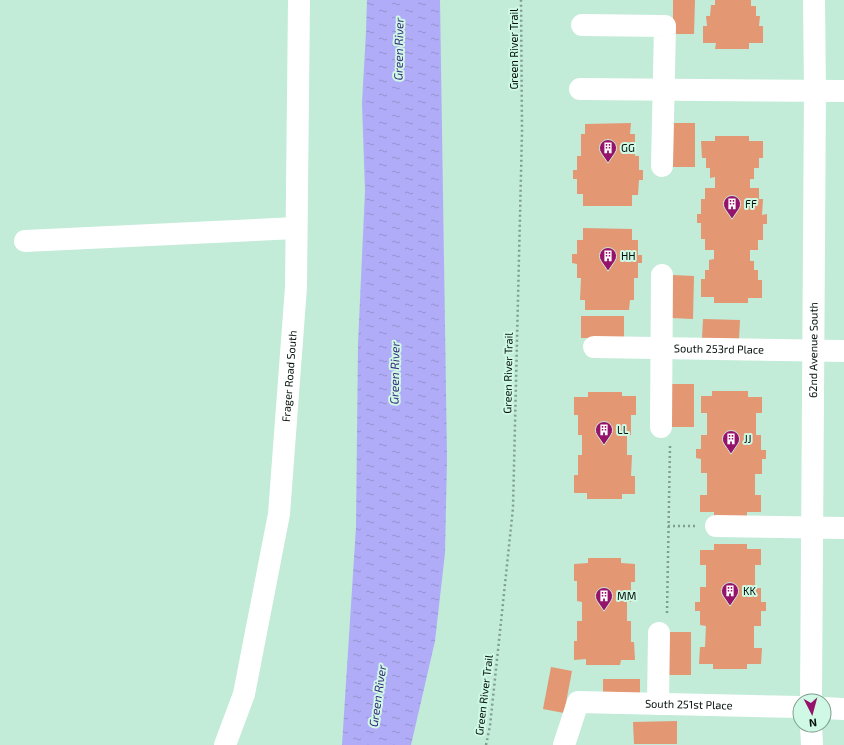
<svg xmlns="http://www.w3.org/2000/svg" width="844" height="745" viewBox="0 0 844 745" font-family="'Exo 2',sans-serif">
	<style>
		.water { fill: url(#water-ripples) }
		.building { fill: #e39773 }
		.lines { fill: none; stroke-linecap: round; stroke-linejoin: round }
		.path { stroke: #7f9e8f; stroke-width: 2.5; stroke-dasharray: 2 3; stroke-linecap: butt }
		.minor { stroke: #fff; stroke-width: 22 }
		.labels { text-anchor: middle; stroke-width: 4; stroke-linejoin: round; paint-order: stroke }
		.street-label { font-size: 11px; fill: #03100a; stroke: #cff9e5 }
		.poi-label { font-size: 11px; fill: #03100a; stroke: #cff9e5; text-anchor: start }
		.water-label { font-size: 12px; font-style: italic; fill: #3a2a7e; stroke: #cff9e5 }
	</style>
	<defs>
		<pattern id="water-ripples" width="26" height="14" patternUnits="userSpaceOnUse"><rect width="26" height="14" fill="#b0acf7"/><path d="M2 4q2-2 4 0t4 0M15 11q2-2 4 0t4 0" fill="none" stroke="#9693d2"/></pattern>
	</defs>
	<rect width="100%" height="100%" fill="#c2ebd8"/>
	<path class="water" d="M367,0H440L447,458L445,553L435,641L411,745H342L356,527L358,344L365,191L362,103L366,32Z"/>
	<g class="building">
		<path d="M673,0H695L694,34H673Z"/>
		<path d="M715,0H751V6H756V16H760L759,26H763V43H749V49H715L716,43H703V26H707L706,16H710L711,5H715Z"/>
		<path d="M631,123L630,134H635V156H639V170H643V180H639L638,195H632V206H583V194H577V179H573V170H577V156H581V134H585V124Z"/>
		<rect x="672" y="123" width="23" height="44"/>
		<path d="M715,136H749V141H763V158H759V168H754V179H750V188H759V199H763L762,215L767,214V224H763V240H758V250H750V261H754V270H758V280H762V298H748V303H714V297H701V279H705V270H709V260L714,259V250H705V239H701V223H697V214H701V199H705V188H715V177L710,178V168H706V158H702L701,141H715Z"/>
		<path d="M583,228L632,229V240H638V255H642V263H638V278H634V300H630L629,310H585V300H580L581,278H577V264L572,263V254H577V240H583Z"/>
		<path d="M672,275L694,276L693,319L671,318Z"/>
		<rect x="581" y="316" width="43" height="22"/>
		<path d="M703,319L740,320L739,339L702,338Z"/>
		<path d="M672,384H694V427H671Z"/>
		<path d="M712,391H748V397H762V413H756V435H761V450H766V459H762V474H755V495H761V512H747V517H714V512H700V495H707V473H701V459L696,458V449H701V435H707V413H701V396H712Z"/>
		<path d="M588,392H622V396H636V415H631V435L627,436V455H632L631,476H635V494H622V499H587V493H574V475H578V455H582V435H578V415H574V397H588Z"/>
		<path d="M714,544H747V549H761V565H755V588H761V602H766V611H761V626H754V648H762L761,664H747V669H713V664H699L700,647H705L706,626L700,625V611H695V602H700V587H706V565H700V550H714Z"/>
		<path d="M588,558H621V563L635,564V582H631V602H627V621H631V642H634L635,660H621L620,665H586V659L574,660V641H577V621H582V602L577,601V581H574V564L588,563Z"/>
		<rect x="669" y="632" width="22" height="43"/>
		<path d="M551,667L572,671L564,713L543,709Z"/>
		<rect x="603" y="679" width="37" height="18"/>
		<path d="M677,721V744H634L633,722Z"/>
	</g>
	<g class="lines">
		<g class="path">
			<path d="M668,526H696"/>
			<path d="M667,613L670,446"/>
			<path d="M486,745L490,726L513,508L522,132L521,0"/>
		</g>
		<g class="minor">
			<path d="M582,25L665,26L662,166"/>
			<path d="M580,89L844,91"/>
			<path d="M25,241L296,228"/>
			<path id="s1" d="M594,347L844,351"/>
			<path d="M661,427L662,275"/>
			<path d="M716,526L844,528"/>
			<path id="s2" d="M811,701L815,91L814,0"/>
			<path d="M658,704L659,633"/>
			<path d="M824,708L844,709"/>
			<path d="M811,725L812,745"/>
			<path id="s3" d="M225,745L244,694L279,514L296,287L299,0"/>
			<path id="s4" d="M564,745L578,702L800,707"/>
		</g>
	</g>
	<defs>
		<symbol id="building-pin" viewBox="-11 -11 22 30"><path d="M0 17L-7.5 6A9.5 9.5 0 1 1 7.5 6Z" fill="#95136b" stroke="#cff9e5"/><path d="M-4-6H4V6H1V3H-1V6H-4ZM-2.5-4.3h1.7v1.8h-1.7ZM.8-4.3h1.7v1.8H.8ZM-2.5-1h1.7V.8h-1.7ZM.8-1h1.7V.8H.8Z" fill="#fff"/></symbol>
	</defs>
	<g fill-rule="evenodd">
		<use href="#building-pin" x="598" y="138" width="20" height="27"/>
		<use href="#building-pin" x="722" y="194" width="20" height="27"/>
		<use href="#building-pin" x="598" y="246" width="20" height="27"/>
		<use href="#building-pin" x="594" y="420" width="20" height="27"/>
		<use href="#building-pin" x="721" y="429" width="20" height="27"/>
		<use href="#building-pin" x="720" y="581" width="20" height="27"/>
		<use href="#building-pin" x="594" y="586" width="20" height="27"/>
	</g>
	<g class="labels">
		<g class="street-label">
			<text transform="translate(514 49) rotate(-90)" y="4">Green River Trail</text>
			<text dy="4" stroke="none"><textPath href="#s1" startOffset="125">South 253rd Place</textPath></text>
			<text dy="4" stroke="none"><textPath href="#s2" startOffset="351">62nd Avenue South</textPath></text>
			<text transform="translate(508 373) rotate(-89)" y="4">Green River Trail</text>
			<text dy="4" stroke="none"><textPath href="#s3" startOffset="376">Frager Road South</textPath></text>
			<text transform="translate(484 695) rotate(-83)" y="4">Green River Trail</text>
			<text dy="4" stroke="none"><textPath href="#s4" startOffset="156">South 251st Place</textPath></text>
		</g>
		<g class="poi-label">
			<text x="621" y="152">GG</text>
			<text x="745" y="208">FF</text>
			<text x="621" y="260">HH</text>
			<text x="617" y="434">LL</text>
			<text x="744" y="443">JJ</text>
			<text x="743" y="595">KK</text>
			<text x="617" y="600">MM</text>
		</g>
		<g class="water-label">
			<text transform="translate(399 49) rotate(-89)" y="4">Green River</text>
			<text transform="translate(395 373) rotate(-89)" y="4">Green River</text>
			<text transform="translate(378 696) rotate(-82)" y="4">Green River</text>
		</g>
	</g>
	<g transform="translate(812 713) rotate(174)"><circle r="19" fill="#cff9e5" stroke="#7d9c8d"/>
	<path d="M0-3L7 15L0 10L-7 15Z" fill="#95136b"/>
	<text y="-6" font-size="11" font-weight="bold" text-anchor="middle" fill="#03100a">N</text>
	</g>
</svg>
